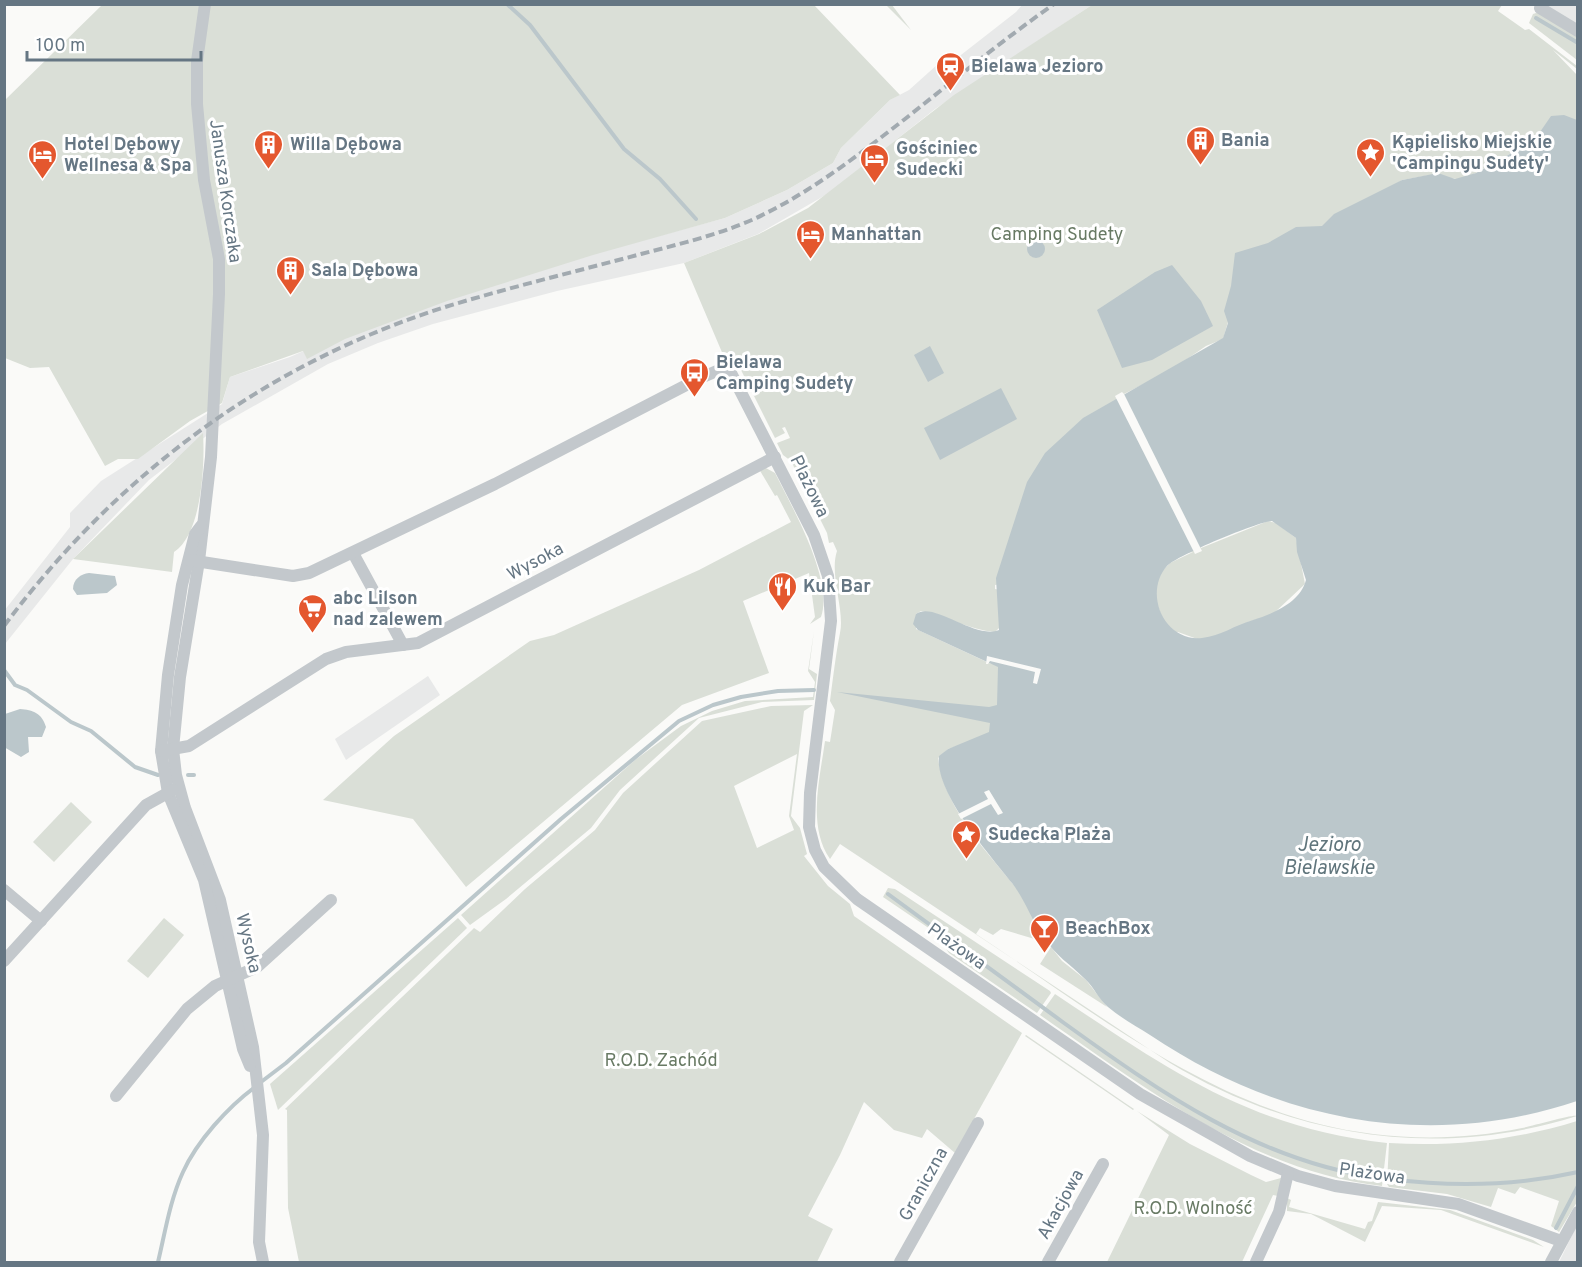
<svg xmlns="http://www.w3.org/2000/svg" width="1582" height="1267" viewBox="0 0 1582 1267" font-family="Overpass,sans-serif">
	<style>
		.built { fill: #e8e9e9 }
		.green { fill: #dadfd7; fill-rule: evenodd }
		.water { fill: #bbc7cb; fill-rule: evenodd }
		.pier { fill: #fafaf8 }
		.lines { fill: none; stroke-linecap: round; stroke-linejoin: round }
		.stream { stroke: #bbc7cb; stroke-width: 4 }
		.street { stroke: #c3c8cc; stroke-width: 12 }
		.rail { stroke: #a2aab0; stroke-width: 4; stroke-dasharray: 9 4.5; stroke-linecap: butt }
		.labels { text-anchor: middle; stroke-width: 6; stroke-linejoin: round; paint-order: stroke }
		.poi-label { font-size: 18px; font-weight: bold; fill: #657683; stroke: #fff; text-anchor: start }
		.street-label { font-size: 18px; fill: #657683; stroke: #fff }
		.park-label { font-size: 18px; fill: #687a64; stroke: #fff }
		.water-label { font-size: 20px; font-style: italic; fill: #60757c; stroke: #fff }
	</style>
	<rect width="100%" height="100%" fill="#fafaf8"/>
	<g class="built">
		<path d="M1022,5H1092L935,109L829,193L758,234L684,263L557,291L433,324L378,343L328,364L222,424L149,480L73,559L5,644L4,611L70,527V513L101,481L222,404L230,377L290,357L335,337L537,269L725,218L787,190L833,163L841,148L890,100L909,90L938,64L943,69L1016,12Z"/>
		<path d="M1539,5H1577V28Z"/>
		<path d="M428,676L440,695L346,760L335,739Z"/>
		<path d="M1577,1225V1262H1559L1563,1254Z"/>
	</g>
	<g class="green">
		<path d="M102,5H814L900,95L890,100L841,148L833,163L787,190L725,218L593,255L447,301L345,339L307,359L303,351L230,377L222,403L190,421L138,459H118L105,466L49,367L30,368L5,358V100Z"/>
		<path d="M886,5H892L911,30Z"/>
		<path d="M1092,5H1502L1498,11L1525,30L1529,29L1577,66V69L1553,50L1577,75V130L1528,144L1463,180L1430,175L1402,180L1328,230L1293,229L1228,322L1223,339L1206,346L1171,370L1124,394L1201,548L1268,521L1276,523L1296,538L1305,584L1272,615L1248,622L1224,635L1200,640L1178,632L1168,634L1150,584L1170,563L1193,552L995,585V589L1000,590V627L995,632C969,630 947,616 921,611L916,614V629L989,663L1036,672L991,722V735L948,749L938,758C944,808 988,853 1018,890C1029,903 1035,923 1044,939L1038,940L1001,929L993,935L980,928L976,934C1100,1016 1221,1116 1373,1134C1423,1140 1474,1138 1522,1128C1533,1126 1573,1114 1577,1116C1438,1160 1295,1138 1170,1063L840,844L830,859C807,826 820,778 825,741L830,742L835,710L830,701C833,678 836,653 840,633C845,610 829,575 837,551L833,542L829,543L827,533L791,461L783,455L777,443L790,438L785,427L782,428L785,433L775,438L734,356L724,357L684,263L759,234L808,208L954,95Z"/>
		<path d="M1539,12L1577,35V60L1529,23L1533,14Z"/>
		<path d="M203,433C205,464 202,534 174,552L172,572L73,559Z"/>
		<path d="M764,467L775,473C792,507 834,580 821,617L810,624L815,617L809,573L743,601L769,673L682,705L466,887L413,819L323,800L394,736L530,641L554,635L699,570L791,522L777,495L775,496L759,469Z"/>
		<path d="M814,631L809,669L817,674L814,700L762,702L699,718L620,790L591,828L506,899L470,925L461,915L635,760L681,726L712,711L745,701L813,697L815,682L808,671Z"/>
		<path d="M813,705L804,711L791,816L800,828L807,854L804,856L828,886L850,904L854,916L1022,1033L955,1153L927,1129L922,1138L894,1130L864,1102L840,1155L808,1216L833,1229L817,1262H299L288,1208L287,1110L285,1109L471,931L474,928L480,932L525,889L595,830L623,793L702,721L771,706ZM797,754L789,816L794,830L757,848L734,786Z"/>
		<path d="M71,802L92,822L54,862L33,842Z"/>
		<path d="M888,888L895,889L1050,991L1051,993L1037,1013L949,953L933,931L883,897Z"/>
		<path d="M164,918L184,935L148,978L127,961Z"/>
		<path d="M458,918L467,928L278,1110L270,1084Z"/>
		<path d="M1051,947L1062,961L1086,980L1107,1007L1040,964Z"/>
		<path d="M1055,994C1168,1069 1247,1127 1387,1143L1382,1186C1252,1171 1145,1088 1040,1015Z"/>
		<path d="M1026,1035L1125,1103L1134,1109L1133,1110L1025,1036Z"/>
		<path d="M1137,1111L1190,1144L1251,1175L1266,1182L1281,1178L1278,1196L1273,1195L1242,1262H1107L1169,1135Z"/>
		<path d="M1577,1121V1202L1559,1232L1551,1226L1559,1201L1520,1187L1515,1194L1498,1188L1491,1207L1447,1194L1389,1187L1387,1184L1389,1143C1453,1147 1516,1140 1577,1121Z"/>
		<path d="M1287,1198L1291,1200L1289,1207L1365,1229L1368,1222L1372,1221L1378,1202L1450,1210L1533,1240L1544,1247L1441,1210L1382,1206L1365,1242L1311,1214L1287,1211Z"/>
	</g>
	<g class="water">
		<path d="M1564,115L1577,120V1101C1428,1151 1278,1121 1150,1035C1136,1026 1121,1018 1108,1007C1099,1000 1094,987 1085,979C1071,965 1055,955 1044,938C1032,921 1025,900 1012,883C990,855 934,792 939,756L948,749L989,732L990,723L837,692L989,707L997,705L998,667L918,630L913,624L916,614C934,601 975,640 999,630L996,578L1027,482L1045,453L1083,418L1223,338L1228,323L1224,311L1231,286L1235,253L1268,243L1296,227L1322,226L1334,214L1402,180L1438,173L1455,179L1476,173L1524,146L1540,132L1551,116ZM1272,521L1296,538L1297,552L1306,580C1300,603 1272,614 1253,620C1235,625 1221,636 1202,638C1164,642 1143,593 1167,566C1178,555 1257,522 1272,521Z"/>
		<circle cx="1036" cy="249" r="9"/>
		<path d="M1172,265L1201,301L1213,326L1152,360L1122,368L1097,310L1155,272Z"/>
		<path d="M930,346L944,373L928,382L914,355Z"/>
		<path d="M1001,388L1017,419L940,460L924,428Z"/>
		<path d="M89,573L115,576L117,585L107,593L77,595L73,589C73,579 81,574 89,573Z"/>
		<path d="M20,709C33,710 42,713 46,727L42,737H28L29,752L21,757L4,747L5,714Z"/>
	</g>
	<g class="pier">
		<path d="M1122,392L1124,394L1202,551L1195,554L1115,396Z"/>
		<path d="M987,656L1041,669L1037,684L1033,683L1035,672L990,661L988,664H986Z"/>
		<path d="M989,790L1003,813L998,815L991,804L961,819L958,814L988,799L984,792Z"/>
	</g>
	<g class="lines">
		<g class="stream">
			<path d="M507,4L530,25L624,149L660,179L696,219"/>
			<path d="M1536,18L1578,43"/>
			<path d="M4,670L15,685L27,690L71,722L91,731L135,767L158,775"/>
			<path d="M188,775H194"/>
			<path d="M888,894C947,937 1006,980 1064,1023C1161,1093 1258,1161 1379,1178"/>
			<path d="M261,1082L286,1063L561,819L679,721L713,705L741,697L778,691L814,690"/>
			<path d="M1389,1179C1452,1187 1516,1186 1578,1172"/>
			<path d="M1556,1228L1578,1186"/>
			<path d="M158,1262C165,1233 170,1200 183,1172C197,1141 228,1107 255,1087"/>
		</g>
		<g class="street">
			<path d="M205,4L197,61V104L204,180L219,259V294L211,457L199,561L180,677L173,749L176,775L185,808L220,900L253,1047L263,1135L259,1242L263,1262"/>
			<path d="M1540,8L1578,31"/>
			<path d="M201,526L195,534L182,585L168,675L161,751L168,793L204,880L243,1049L250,1066"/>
			<path d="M353,553L403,645"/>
			<path d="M189,560L293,576L309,573L495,484L698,379L724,368L730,371L814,535L828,576L831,621L810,793L809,827L815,850L824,867L857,899L1140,1094L1250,1156L1298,1176L1335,1186L1458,1204L1561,1241"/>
			<path d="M161,751L189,746L326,659L346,652L418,643L775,457"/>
			<path d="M4,890L41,921"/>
			<path d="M4,961L146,805L173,790"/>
			<path d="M116,1096L187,1009L215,986L257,967L331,900"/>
			<path d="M900,1262L978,1123"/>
			<path d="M1048,1262L1103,1164"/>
			<path d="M1256,1262L1279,1212L1288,1173"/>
			<path d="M1551,1262L1578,1212"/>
		</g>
		<path class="rail" d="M4,626C123,467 280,353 472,299C528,283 585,269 641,254C679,244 718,235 754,219C810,193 857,156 905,119C954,80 1003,40 1054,4"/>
	</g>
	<defs>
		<symbol id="station-pin" viewBox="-11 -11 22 30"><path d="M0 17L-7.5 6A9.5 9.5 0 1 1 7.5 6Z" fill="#e4572e" stroke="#fff"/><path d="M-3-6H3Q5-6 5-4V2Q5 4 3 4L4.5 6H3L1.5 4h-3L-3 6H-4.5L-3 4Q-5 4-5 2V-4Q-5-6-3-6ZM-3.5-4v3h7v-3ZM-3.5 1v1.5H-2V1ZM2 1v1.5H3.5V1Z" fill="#fff"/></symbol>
		<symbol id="building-pin" viewBox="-11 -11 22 30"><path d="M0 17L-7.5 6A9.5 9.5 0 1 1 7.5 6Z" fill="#e4572e" stroke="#fff"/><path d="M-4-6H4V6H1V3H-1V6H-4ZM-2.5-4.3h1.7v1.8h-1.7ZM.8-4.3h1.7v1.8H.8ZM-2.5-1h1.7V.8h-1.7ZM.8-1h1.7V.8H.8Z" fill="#fff"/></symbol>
		<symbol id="sight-pin" viewBox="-11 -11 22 30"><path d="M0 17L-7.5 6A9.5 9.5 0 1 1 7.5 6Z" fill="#e4572e" stroke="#fff"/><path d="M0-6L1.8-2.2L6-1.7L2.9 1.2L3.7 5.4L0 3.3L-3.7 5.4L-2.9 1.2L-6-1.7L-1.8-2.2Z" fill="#fff"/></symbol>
		<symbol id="hotel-pin" viewBox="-11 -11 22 30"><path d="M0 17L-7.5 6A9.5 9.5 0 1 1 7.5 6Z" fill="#e4572e" stroke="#fff"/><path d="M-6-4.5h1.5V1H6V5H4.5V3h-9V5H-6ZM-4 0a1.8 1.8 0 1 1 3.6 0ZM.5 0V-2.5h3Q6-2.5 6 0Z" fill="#fff"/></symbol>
		<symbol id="bus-pin" viewBox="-11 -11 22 30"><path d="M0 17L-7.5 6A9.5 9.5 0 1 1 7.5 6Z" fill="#e4572e" stroke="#fff"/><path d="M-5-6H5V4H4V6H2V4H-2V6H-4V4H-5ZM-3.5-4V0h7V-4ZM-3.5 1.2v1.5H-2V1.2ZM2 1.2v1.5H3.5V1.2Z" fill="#fff"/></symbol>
		<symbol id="restaurant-pin" viewBox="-11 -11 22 30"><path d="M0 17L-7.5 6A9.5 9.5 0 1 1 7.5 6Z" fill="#e4572e" stroke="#fff"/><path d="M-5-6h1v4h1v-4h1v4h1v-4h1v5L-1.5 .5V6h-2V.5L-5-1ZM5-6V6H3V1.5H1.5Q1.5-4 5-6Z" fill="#fff"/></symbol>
		<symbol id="supermarket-pin" viewBox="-11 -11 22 30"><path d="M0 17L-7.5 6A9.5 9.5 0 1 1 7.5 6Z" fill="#e4572e" stroke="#fff"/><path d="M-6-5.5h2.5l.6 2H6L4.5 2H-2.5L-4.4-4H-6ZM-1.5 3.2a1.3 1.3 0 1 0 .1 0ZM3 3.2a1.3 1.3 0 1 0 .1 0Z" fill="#fff"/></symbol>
		<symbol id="bar-pin" viewBox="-11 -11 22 30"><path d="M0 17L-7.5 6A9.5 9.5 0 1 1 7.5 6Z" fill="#e4572e" stroke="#fff"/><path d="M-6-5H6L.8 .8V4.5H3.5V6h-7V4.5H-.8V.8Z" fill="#fff"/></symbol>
	</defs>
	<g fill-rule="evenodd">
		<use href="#station-pin" x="934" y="50" width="33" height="45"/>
		<use href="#building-pin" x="1184" y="124" width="33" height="45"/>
		<use href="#building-pin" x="252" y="128" width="33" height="45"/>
		<use href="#sight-pin" x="1354" y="136" width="33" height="45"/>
		<use href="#hotel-pin" x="26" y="138" width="33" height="45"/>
		<use href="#hotel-pin" x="858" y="142" width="33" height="45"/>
		<use href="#hotel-pin" x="794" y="218" width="33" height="45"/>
		<use href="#building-pin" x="274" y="254" width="33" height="45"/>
		<use href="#bus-pin" x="678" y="356" width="33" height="45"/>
		<use href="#restaurant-pin" x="766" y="570" width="33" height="45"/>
		<use href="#supermarket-pin" x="296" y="592" width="33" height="45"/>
		<use href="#sight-pin" x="950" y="818" width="33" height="45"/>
		<use href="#bar-pin" x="1028" y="912" width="33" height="45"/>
	</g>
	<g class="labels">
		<g class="poi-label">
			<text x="971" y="72">Bielawa Jezioro</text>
			<text x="1221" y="146">Bania</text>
			<text x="1392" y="148">Kąpielisko Miejskie<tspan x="1392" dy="21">'Campingu Sudety'</tspan></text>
			<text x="64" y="150">Hotel Dębowy<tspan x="64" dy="21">Wellnesa &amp; Spa</tspan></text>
			<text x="290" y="150">Willa Dębowa</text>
			<text x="896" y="154">Gościniec<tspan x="896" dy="21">Sudecki</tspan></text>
			<text x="831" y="240">Manhattan</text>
			<text x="311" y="276">Sala Dębowa</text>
			<text x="716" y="368">Bielawa<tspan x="716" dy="21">Camping Sudety</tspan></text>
			<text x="803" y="592">Kuk Bar</text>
			<text x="333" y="604">abc Lilson<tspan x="333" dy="21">nad zalewem</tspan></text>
			<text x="988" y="840">Sudecka Plaża</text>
			<text x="1065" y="934">BeachBox</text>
		</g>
		<g class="street-label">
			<text transform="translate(226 191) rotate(82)" y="6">Janusza Korczaka</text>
			<text transform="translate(810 486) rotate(64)" y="6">Plażowa</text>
			<text transform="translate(535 561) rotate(-28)" y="6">Wysoka</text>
			<text transform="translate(249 943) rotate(77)" y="6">Wysoka</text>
			<text transform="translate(957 946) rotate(35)" y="6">Plażowa</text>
			<text transform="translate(1372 1173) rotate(8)" y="6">Plażowa</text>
			<text transform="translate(923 1184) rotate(-61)" y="6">Graniczna</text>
			<text transform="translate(1060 1204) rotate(-61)" y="6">Akacjowa</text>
		</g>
		<g class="park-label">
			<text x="1057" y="240">Camping Sudety</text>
			<text x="661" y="1066">R.O.D. Zachód</text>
			<text x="1193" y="1214">R.O.D. Wolność</text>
		</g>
		<g class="water-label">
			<text x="1329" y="851">Jezioro<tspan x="1329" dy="23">Bielawskie</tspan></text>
		</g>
	</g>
	<rect width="1582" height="1267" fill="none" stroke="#657683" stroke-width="12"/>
	<path d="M27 51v9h174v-9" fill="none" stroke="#657683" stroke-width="3"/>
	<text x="36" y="51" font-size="18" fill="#657683" stroke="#ffffff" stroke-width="4.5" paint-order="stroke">100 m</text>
</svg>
